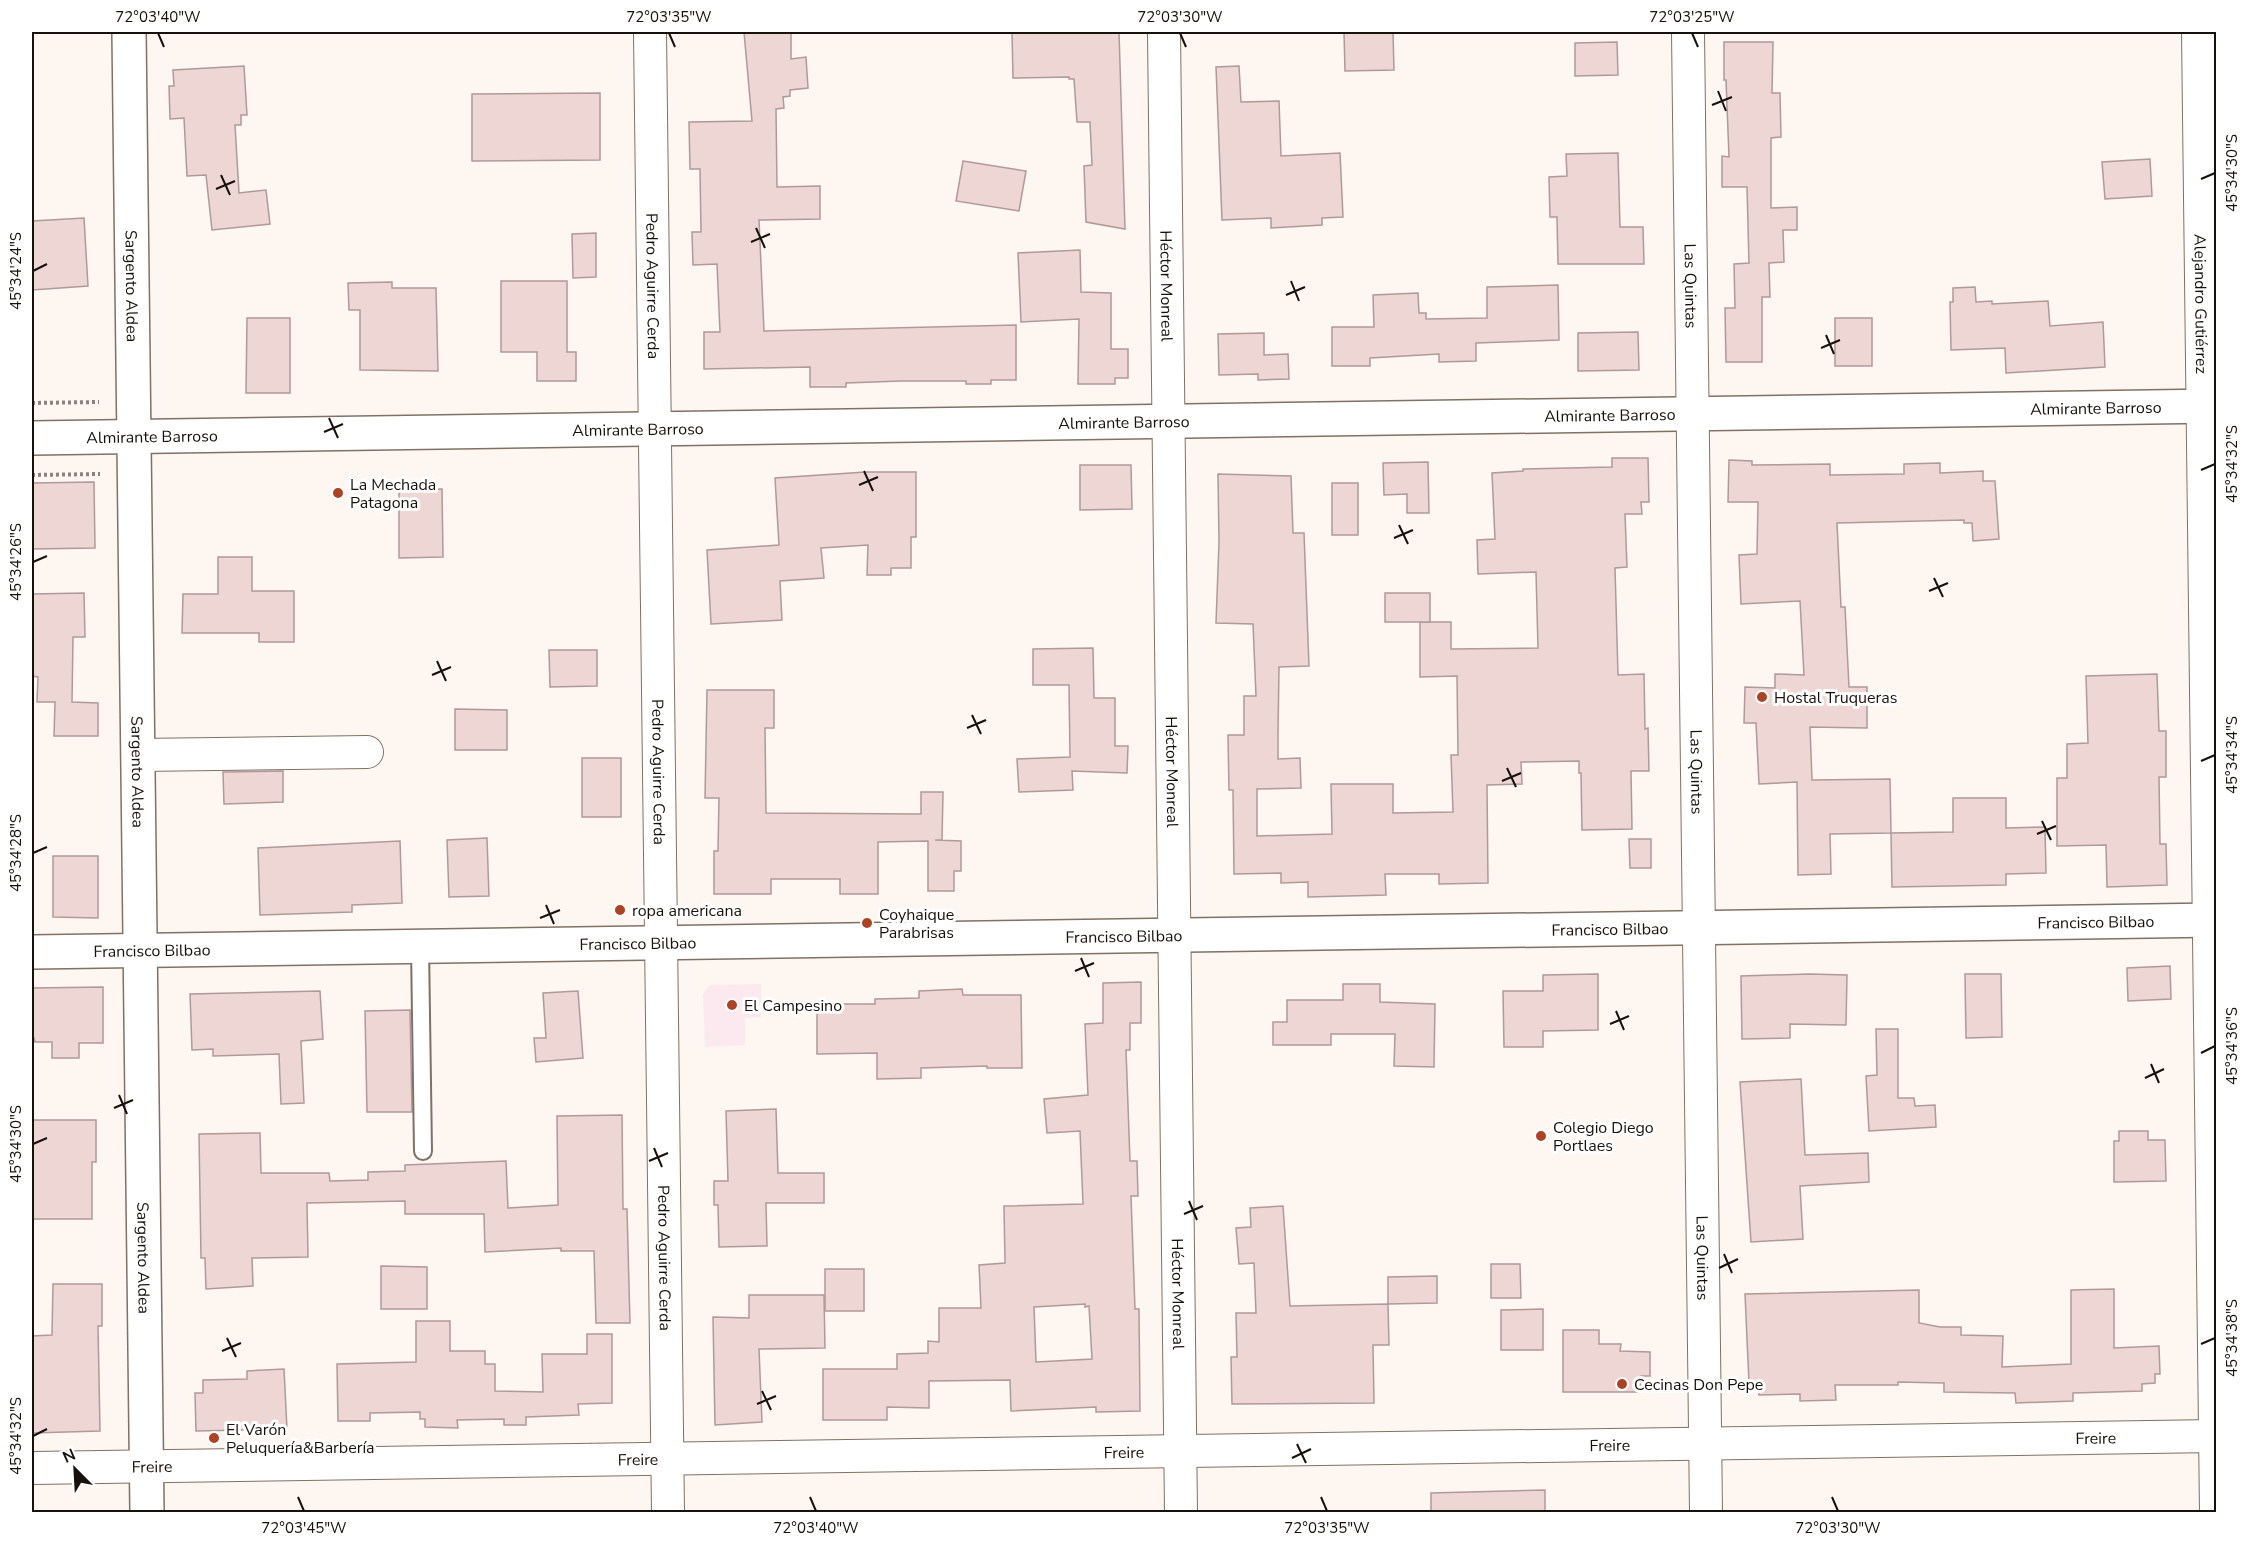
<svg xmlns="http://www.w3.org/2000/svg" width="2248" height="1544" viewBox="0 0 2248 1544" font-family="'Nunito Sans',sans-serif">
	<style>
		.commercial { fill: #fce8ef }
		.building { fill: #eed6d5; stroke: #b09998; stroke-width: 1.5; fill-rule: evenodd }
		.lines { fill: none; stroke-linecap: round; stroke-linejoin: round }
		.service-casing { stroke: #807164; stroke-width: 20 }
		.minor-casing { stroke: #807164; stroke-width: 34 }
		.tertiary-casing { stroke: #807164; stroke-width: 36 }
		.path { stroke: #8a837e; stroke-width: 4; stroke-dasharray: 3 3; stroke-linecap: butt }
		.service { stroke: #fff; stroke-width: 16 }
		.minor { stroke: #fff; stroke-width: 32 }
		.tertiary { stroke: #fff; stroke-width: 33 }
		.ticks { fill: none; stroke: #17110c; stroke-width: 2 }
		.poi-dot { fill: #ab4325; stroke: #fff; stroke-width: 2 }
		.labels { text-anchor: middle; stroke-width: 6; stroke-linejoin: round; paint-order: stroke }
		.street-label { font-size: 16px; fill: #17110c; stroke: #fff }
		.poi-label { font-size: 16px; fill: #17110c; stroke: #fff; text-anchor: start }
		.neatline { fill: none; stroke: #17110c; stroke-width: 2 }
		.ticks-label { font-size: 15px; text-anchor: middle; fill: #17110c }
	</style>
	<rect width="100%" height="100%" fill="#fdf6f1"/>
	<path class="commercial" d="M761,984V1017L745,1018V1045L705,1047L703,994L710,985Z"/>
	<g class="building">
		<path d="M744,32H791V59L806,57L808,88L790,90V96L783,97L784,108L776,109L777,187L820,186V219L759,220L764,331L1016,325V380H991V384H966V381H901L846,383V387H810V367L704,369V332H720L717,264L693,265L692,232H701L700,169H690L689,122L752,121Z"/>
		<path d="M1012,32H1119L1125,229L1086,222L1084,166L1092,165L1090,122H1077L1074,79H1069V77L1013,78Z"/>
		<path d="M1344,32H1393L1394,70L1345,71Z"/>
		<path d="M1617,42L1618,75L1575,76V43Z"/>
		<path d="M1724,42H1773L1772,93H1780L1781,137L1771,138V208L1797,207V230H1783L1784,262L1769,263L1770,297H1762V362H1726L1725,308H1735L1734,264L1749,263L1747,187H1722V156L1729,157L1726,80H1724Z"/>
		<path d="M244,66L247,115H241V125H235L239,193L266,190L270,224L212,230L206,175L187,176L184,118L170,119L169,86H174L173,70Z"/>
		<path d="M1239,66L1241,102L1279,101L1281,156L1340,153L1343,217L1322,218V225L1271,228V218L1222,220L1216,67Z"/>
		<path d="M600,93V160L472,161V94Z"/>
		<path d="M1618,153L1620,227H1643L1644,264H1558L1557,217H1550L1549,177L1567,176L1566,154Z"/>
		<path d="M2150,159L2152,196L2105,199L2102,162Z"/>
		<path d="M963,161L1026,171L1019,211L956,201Z"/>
		<path d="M84,218L88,286L32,290V221Z"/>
		<path d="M596,233V277L573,278L572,234Z"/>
		<path d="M1080,250L1081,292L1111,293V349H1128V378H1115V384H1078L1079,319L1021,322L1018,253Z"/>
		<path d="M501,281H567V352H576V381H537V352H501Z"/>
		<path d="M392,282V288H436L438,371L360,370V310H349L348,283Z"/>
		<path d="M1558,285L1559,340L1476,343V361L1439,362V354L1370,358V366H1332V327H1374L1373,295L1418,293L1419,313H1426V319L1487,318V287Z"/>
		<path d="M1975,287L1976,302L1992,301V304L2048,301L2050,326L2103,322L2105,367L2006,373L2005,348L1951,350L1950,302H1953V288Z"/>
		<path d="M247,318H290V393H246Z"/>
		<rect x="1835" y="318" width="37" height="48"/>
		<path d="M1638,332L1639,370L1578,371V333Z"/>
		<path d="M1264,333V355L1288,354L1289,379L1258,380V374L1219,375L1218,334Z"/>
		<path d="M1612,458H1648L1649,502H1641L1642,514H1625L1627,567L1615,568L1618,675L1644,674L1645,729L1648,728L1649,771H1631L1632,829L1582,830L1581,773H1579V761L1521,762L1522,784L1487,785L1488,883L1439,884V874H1385L1386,895L1308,897V882L1281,883V873L1234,874L1233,790H1229L1228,735H1244V696H1256L1253,624L1216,623L1219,542L1218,474L1291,476L1293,533H1304L1309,666L1279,667L1278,734V759L1300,758L1301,788L1257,789V836L1332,834L1331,784H1393V813L1453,812L1451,755H1458L1457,676L1420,677V622H1451V649L1538,648L1536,572L1478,574L1477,540L1495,539L1492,473L1523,471V469L1612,467Z"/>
		<path d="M1729,460L1752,461V465L1830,464V475L1904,474V464L1940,463V473L1983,471V481H1995L1999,539L1973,541L1972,523H1964V520L1837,523L1841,607H1845L1849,687H1867V728L1810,727L1812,780L1890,779L1891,833L1830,834L1831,874L1798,875L1797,782L1759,784L1756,723H1744L1745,687L1775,688V674L1804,675L1800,601L1741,604L1739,555L1757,554L1758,502H1728Z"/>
		<path d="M1428,462L1429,513H1407V494L1384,495L1383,463Z"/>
		<path d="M1080,465H1131L1132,509L1080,510Z"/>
		<path d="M866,472H916V537H911V568H891V575H867L868,545L821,548L824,578L780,581L782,620L711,624L707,550L779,545L775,478Z"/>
		<path d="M94,482L95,548L32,549V483Z"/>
		<rect x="1332" y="483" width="26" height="52"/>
		<path d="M442,489L443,557L399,558V490Z"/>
		<path d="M218,557H252V591H294V642H259V633H182L183,594H218Z"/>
		<path d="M84,593L85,637H73L72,702L98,703V736H54L55,702H37L38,677L32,676V594Z"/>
		<rect x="1385" y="593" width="45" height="29"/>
		<path d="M1093,648L1094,698H1115V746H1128L1127,773L1072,771L1073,790L1019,792L1017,759L1070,757L1069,685H1033V649Z"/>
		<path d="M549,650H597V686L550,687Z"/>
		<path d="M2157,674L2159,731H2166V777H2159L2160,844H2166L2167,885L2107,887L2106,845L2057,846V778H2067V744L2088,743L2086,676Z"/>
		<path d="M707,690H774V728H765L766,813L921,814V792H943L942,840H935L961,841V871H954V891H928V841L878,842V894H840V879H771V894H714V851H718L719,798H705Z"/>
		<path d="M455,709L507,710V750H455Z"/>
		<rect x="582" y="758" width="39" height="59"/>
		<path d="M283,771V802L224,804L223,772Z"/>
		<path d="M1953,798H2006V828L2045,827L2046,873L2006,874V885L1892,887L1891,833L1953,832Z"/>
		<path d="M487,838L489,896L449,897L447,840Z"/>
		<path d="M1629,839H1651V868H1630Z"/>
		<path d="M400,841L402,903L352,905V912L260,915L258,848Z"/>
		<path d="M53,856H98V918L53,917Z"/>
		<path d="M2170,966L2171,999L2128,1001L2127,968Z"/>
		<path d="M1598,974V1030L1543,1031V1047H1504L1503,991H1543V975Z"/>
		<path d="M1809,974L1847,975L1846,1025L1790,1024V1038L1742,1039L1741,976Z"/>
		<path d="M1965,974H2001L2002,1037L1966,1038Z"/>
		<path d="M1141,982V1023H1130V1050H1126L1130,1161H1137L1138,1196H1131L1135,1309H1139L1140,1411L1096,1412V1407L1011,1411L1010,1380L929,1381V1408L887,1407V1420H823V1369H897V1354L928,1353V1341L939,1342V1308H981L979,1265L1005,1263L1004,1206L1083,1204L1080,1131L1047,1133L1044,1099L1088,1095L1085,1024L1103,1023V983ZM1085,1304V1307L1089,1306L1092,1359L1036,1362L1034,1307Z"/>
		<path d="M1343,984H1380V1002L1435,1004L1434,1067L1394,1066L1395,1034H1331V1045H1273V1022H1287V1000H1343Z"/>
		<path d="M103,987V1043H79V1058H52V1042H35L34,1038H32V988Z"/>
		<path d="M962,989L963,995H1021L1022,1068H987V1066L921,1068V1078L877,1079V1053L817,1054V1004H875V999L919,998V991Z"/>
		<path d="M320,991L323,1039L301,1041L304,1103L281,1104L279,1054L213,1056V1049L192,1050L190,994Z"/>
		<path d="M578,991L583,1058L536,1062L534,1038H546L543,993Z"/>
		<path d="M410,1010L412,1112H367L365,1011Z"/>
		<path d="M1876,1029H1898V1098H1914L1915,1106L1935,1105L1936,1127L1869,1131L1866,1076L1877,1075Z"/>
		<path d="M1801,1079L1805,1155L1868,1153L1869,1182L1800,1186L1803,1239L1751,1242L1740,1082Z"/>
		<path d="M776,1109L778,1173H824V1203H766L767,1246L719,1247L718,1205H714V1181H728L726,1111Z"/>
		<path d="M622,1115L623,1209H627L630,1323H596L594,1251H561V1248L485,1252L484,1214H405V1201L307,1203L308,1257L252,1258L253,1286L206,1289L205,1258H201L199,1134L260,1133L261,1173H329L330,1181L368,1180V1172L405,1171V1165L506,1161L508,1208L558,1205L557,1116Z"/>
		<path d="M32,1120H96V1162H92V1219H32Z"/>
		<path d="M2119,1131H2148V1140H2165L2166,1181L2114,1182V1141H2119Z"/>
		<path d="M1283,1206L1290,1306L1388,1304L1389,1345H1373L1374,1403L1232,1404L1231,1357H1237L1236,1313H1256L1254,1263L1239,1264L1236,1228L1251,1227L1250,1208Z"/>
		<path d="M1491,1264H1520L1521,1298H1491Z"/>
		<path d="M381,1266L427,1267V1309H381Z"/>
		<rect x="825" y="1269" width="39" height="42"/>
		<path d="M1437,1276V1303L1388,1304V1277Z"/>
		<path d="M53,1284H102V1326H98L100,1431L32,1433V1336L52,1335Z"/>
		<path d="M2114,1289V1348L2159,1346L2160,1374H2155V1383L2142,1384V1391L2073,1393V1401L2016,1403L2015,1393L1944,1392V1383L1898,1382V1385H1835L1836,1400L1800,1401V1394L1759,1395L1758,1383H1749L1745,1294L1919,1290V1323L1940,1327H1961V1335L2003,1336L2002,1367L2071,1364V1290Z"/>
		<path d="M749,1295H824L825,1348L759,1349L762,1422L715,1425L713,1317L749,1318Z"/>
		<path d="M1543,1309V1350H1501V1310Z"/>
		<path d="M416,1321H450V1351H485V1364H495V1391L543,1392L542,1354H587V1334H612V1403L578,1404L579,1415L526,1417V1425H504V1419L457,1420L458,1428L425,1427V1419H420V1412L370,1413V1421H338L337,1364L416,1362Z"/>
		<path d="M1563,1330H1599V1344H1621L1620,1351L1650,1352V1376H1641L1640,1392H1563Z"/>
		<path d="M284,1369L287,1429L196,1431L195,1393H203V1380L247,1379V1371Z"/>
		<path d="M1545,1490V1512H1431V1493Z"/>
	</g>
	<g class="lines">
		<defs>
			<path id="service" d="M420,947L423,1151"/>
			<g id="minor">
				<path id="s1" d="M650,32L668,1512"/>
				<path id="s2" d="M1164,32L1181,1512"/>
				<path id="s3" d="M1688,32L1706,1512"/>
				<path id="s4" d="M2198,32L2216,1512"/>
				<path d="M138,755L367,752"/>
				<path id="s5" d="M32,1468L2216,1436"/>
			</g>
			<g id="tertiary">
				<path id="s6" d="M129,32L147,1512"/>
				<path id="s7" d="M32,438L2216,406"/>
				<path id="s8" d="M32,952L2216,920"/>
			</g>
		</defs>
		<use href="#service" class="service-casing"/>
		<use href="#minor" class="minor-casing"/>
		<use href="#tertiary" class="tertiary-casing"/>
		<g class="path">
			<path d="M32,403L99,402"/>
			<path d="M32,475L100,474"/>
		</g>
		<use href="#service" class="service"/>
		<use href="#minor" class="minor"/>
		<use href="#tertiary" class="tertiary"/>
	</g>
	<path class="ticks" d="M158,33L164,47M669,33L675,47M1180,33L1186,47M1692,33L1698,47M1718,91L1726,111M1712,105L1732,97M221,175L230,195M2201,179L2215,173M216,189L235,181M756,228L765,248M751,242L770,234M33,271L47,264M1291,281L1299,301M1286,295L1305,287M1826,335L1834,354M1821,348L1840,340M329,418L338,438M324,432L343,424M2201,470L2215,464M864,471L873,491M859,485L878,477M1399,525L1408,544M1394,538L1413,530M33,562L47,556M1934,578L1943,597M1929,591L1948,583M437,661L446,681M432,675L451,667M972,715L981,734M967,728L986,720M2201,761L2215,755M1507,768L1516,787M1502,781L1521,773M2042,821L2051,840M2037,834L2056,826M33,853L47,847M546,905L554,924M540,918L560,910M1081,958L1089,977M1075,971L1094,963M1616,1011L1624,1030M1610,1024L1629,1016M2201,1053L2215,1046M2151,1064L2159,1083M2145,1078L2164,1069M119,1095L127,1114M114,1108L133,1100M33,1144L47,1138M654,1148L662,1167M649,1161L668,1153M1189,1201L1197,1220M1184,1214L1203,1206M1724,1254L1732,1273M1719,1268L1738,1259M227,1338L236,1357M2201,1344L2215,1338M222,1351L241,1343M762,1391L771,1410M757,1404L776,1396M33,1436L47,1429M1297,1444L1306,1463M1292,1458L1311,1449M298,1497L304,1511M810,1497L816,1511M1321,1497L1327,1511M1832,1497L1838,1511"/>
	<g class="poi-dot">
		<circle cx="338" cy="493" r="6"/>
		<circle cx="1762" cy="697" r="6"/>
		<circle cx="620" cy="910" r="6"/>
		<circle cx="867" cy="923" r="6"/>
		<circle cx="732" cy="1005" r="6"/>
		<circle cx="1541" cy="1136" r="6"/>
		<circle cx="1622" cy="1384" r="6"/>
		<circle cx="214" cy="1438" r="6"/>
	</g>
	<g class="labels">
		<g class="street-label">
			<text dy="6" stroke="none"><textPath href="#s6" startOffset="254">Sargento Aldea</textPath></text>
			<text dy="6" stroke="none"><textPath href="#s1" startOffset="254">Pedro Aguirre Cerda</textPath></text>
			<text dy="6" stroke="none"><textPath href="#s2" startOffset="254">Héctor Monreal</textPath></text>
			<text dy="6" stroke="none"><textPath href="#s3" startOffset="254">Las Quintas</textPath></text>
			<text dy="6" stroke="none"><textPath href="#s4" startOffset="272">Alejandro Gutiérrez</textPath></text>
			<text dy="6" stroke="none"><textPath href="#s7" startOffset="2064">Almirante Barroso</textPath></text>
			<text dy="6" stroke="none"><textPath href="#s7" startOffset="1578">Almirante Barroso</textPath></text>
			<text dy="6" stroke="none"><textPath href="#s7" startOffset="1092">Almirante Barroso</textPath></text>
			<text dy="6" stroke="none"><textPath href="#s7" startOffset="606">Almirante Barroso</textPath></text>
			<text dy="6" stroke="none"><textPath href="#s7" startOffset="120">Almirante Barroso</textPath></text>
			<text dy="6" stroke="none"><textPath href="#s6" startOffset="740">Sargento Aldea</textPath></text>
			<text dy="6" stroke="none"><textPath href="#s1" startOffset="740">Pedro Aguirre Cerda</textPath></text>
			<text dy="6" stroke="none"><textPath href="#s2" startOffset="740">Héctor Monreal</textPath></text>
			<text dy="6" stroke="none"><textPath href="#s3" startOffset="740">Las Quintas</textPath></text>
			<text dy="6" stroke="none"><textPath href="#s8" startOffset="2064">Francisco Bilbao</textPath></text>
			<text dy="6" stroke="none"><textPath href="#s8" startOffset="1578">Francisco Bilbao</textPath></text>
			<text dy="6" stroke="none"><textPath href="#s8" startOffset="1092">Francisco Bilbao</textPath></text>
			<text dy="6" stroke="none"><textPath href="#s8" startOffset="606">Francisco Bilbao</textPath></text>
			<text dy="6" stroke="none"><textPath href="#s8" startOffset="120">Francisco Bilbao</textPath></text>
			<text dy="6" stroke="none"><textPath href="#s6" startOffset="1226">Sargento Aldea</textPath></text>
			<text dy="6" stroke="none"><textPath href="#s1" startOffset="1226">Pedro Aguirre Cerda</textPath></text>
			<text dy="6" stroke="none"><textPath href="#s3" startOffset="1226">Las Quintas</textPath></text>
			<text dy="6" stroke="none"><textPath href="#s2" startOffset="1262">Héctor Monreal</textPath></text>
			<text dy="6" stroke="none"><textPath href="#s5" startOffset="2064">Freire</textPath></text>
			<text dy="6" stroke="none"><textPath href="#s5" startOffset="1578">Freire</textPath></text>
			<text dy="6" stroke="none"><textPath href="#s5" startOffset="1092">Freire</textPath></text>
			<text dy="6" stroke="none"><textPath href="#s5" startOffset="606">Freire</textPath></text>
			<text dy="6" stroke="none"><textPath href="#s5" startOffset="120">Freire</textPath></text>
		</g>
		<g class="poi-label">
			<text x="350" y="490">La Mechada<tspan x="350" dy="18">Patagona</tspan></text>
			<text x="1774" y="703">Hostal Truqueras</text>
			<text x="632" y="916">ropa americana</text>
			<text x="879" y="920">Coyhaique<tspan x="879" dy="18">Parabrisas</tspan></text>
			<text x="744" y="1011">El Campesino</text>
			<text x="1553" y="1133">Colegio Diego<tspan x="1553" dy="18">Portlaes</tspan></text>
			<text x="1634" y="1390">Cecinas Don Pepe</text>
			<text x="226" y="1435">El Varón<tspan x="226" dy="18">Peluquería&amp;Barbería</tspan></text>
		</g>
	</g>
	<rect width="2248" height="1544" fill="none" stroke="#ffffff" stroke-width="66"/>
	<g transform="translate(75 1469) rotate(336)" stroke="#ffffff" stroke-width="4.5" paint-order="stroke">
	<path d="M0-4.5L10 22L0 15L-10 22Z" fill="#17110c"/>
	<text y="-9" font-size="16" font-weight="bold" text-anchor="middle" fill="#17110c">N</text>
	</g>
	<rect x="33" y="33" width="2182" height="1478" class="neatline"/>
	<g class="ticks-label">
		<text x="158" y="22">72°03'40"W</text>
		<text x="669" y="22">72°03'35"W</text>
		<text x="1180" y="22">72°03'30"W</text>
		<text x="1692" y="22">72°03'25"W</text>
		<text transform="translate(2232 173) rotate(-90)" y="5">45°34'30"S</text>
		<text transform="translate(16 271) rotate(-90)" y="5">45°34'24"S</text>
		<text transform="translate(2232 464) rotate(-90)" y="5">45°34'32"S</text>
		<text transform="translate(16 562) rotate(-90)" y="5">45°34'26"S</text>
		<text transform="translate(2232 755) rotate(-90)" y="5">45°34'34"S</text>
		<text transform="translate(16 853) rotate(-90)" y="5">45°34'28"S</text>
		<text transform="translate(2232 1046) rotate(-90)" y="5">45°34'36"S</text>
		<text transform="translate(16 1144) rotate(-90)" y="5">45°34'30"S</text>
		<text transform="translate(2232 1338) rotate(-90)" y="5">45°34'38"S</text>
		<text transform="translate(16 1436) rotate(-90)" y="5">45°34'32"S</text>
		<text x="304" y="1533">72°03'45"W</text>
		<text x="816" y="1533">72°03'40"W</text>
		<text x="1327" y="1533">72°03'35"W</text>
		<text x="1838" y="1533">72°03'30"W</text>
	</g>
</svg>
